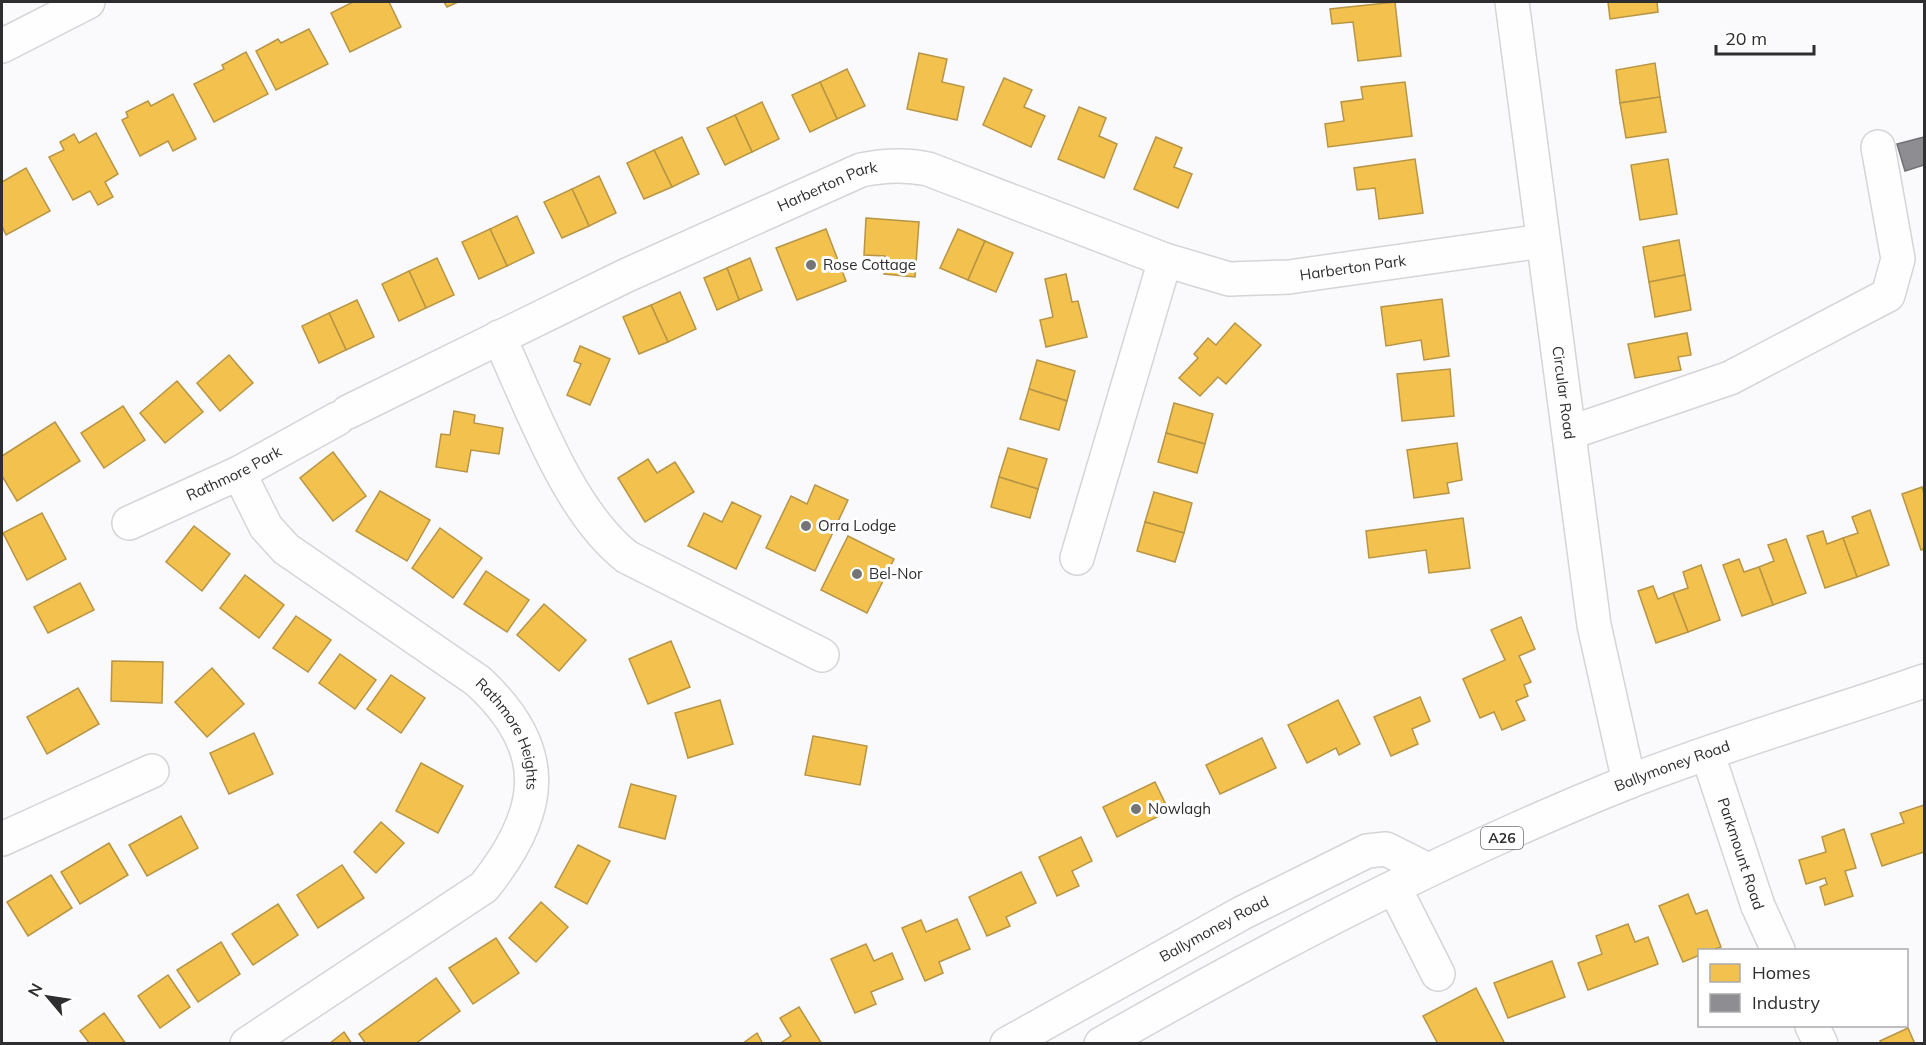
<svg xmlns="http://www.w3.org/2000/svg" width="1926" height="1045" viewBox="0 0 1926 1045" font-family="Mulish,sans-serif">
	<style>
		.homes { fill: #f2c14e; stroke: #b79545; stroke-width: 1.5 }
		.industry { fill: #8d8d92; stroke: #707075; stroke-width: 1.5 }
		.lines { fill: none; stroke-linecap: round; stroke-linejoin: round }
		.minor-casing { stroke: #d5d4d7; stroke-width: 36 }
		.major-casing { stroke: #d5d4d7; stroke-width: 36 }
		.minor { stroke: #fefeff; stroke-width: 33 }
		.major { stroke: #fefeff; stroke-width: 33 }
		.poi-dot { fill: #757577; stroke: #fff; stroke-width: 2 }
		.labels { text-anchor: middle; stroke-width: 6; stroke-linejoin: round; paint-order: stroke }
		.shield { fill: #fff; stroke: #6d6d6e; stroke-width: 1.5 }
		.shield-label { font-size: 14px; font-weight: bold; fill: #2e2e30 }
		.street-label { font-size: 15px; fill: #2e2e30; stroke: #fff }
		.poi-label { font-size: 15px; fill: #2e2e30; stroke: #fff; text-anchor: start }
	</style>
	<rect width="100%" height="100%" fill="#faf9fc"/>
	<g class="homes">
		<path d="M353,2H389L401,27L350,52L331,13Z"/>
		<path d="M444,2H458L447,7Z"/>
		<path d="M1395,2L1401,56L1358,61L1353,22L1332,24L1330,9Z"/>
		<path d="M1608,2H1657L1658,12L1610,19Z"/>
		<path d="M309,29L328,64L276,90L256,51L278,39L281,43Z"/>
		<path d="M246,52L268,94L214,122L194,84L224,69L222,65Z"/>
		<path d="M919,53L947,59L942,82L964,87L957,120L907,109Z"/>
		<path d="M1655,63L1660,97L1620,103L1616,70Z"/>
		<path d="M847,69L865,106L837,119L820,82Z"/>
		<path d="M1004,78L1032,90L1024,107L1045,116L1031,147L983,125Z"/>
		<path d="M820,82L837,119L810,132L792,95Z"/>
		<path d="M1405,82L1412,136L1328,147L1325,124L1344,121L1341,102L1363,99L1361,87Z"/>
		<path d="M173,94L196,139L173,151L168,141L140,156L122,120L128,117L126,112L148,101L151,106Z"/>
		<path d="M1660,97L1666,132L1626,138L1620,103Z"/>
		<path d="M762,102L779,139L752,152L735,115Z"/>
		<path d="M1079,107L1106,118L1099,136L1117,144L1104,178L1058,159Z"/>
		<path d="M735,115L752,152L725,165L707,128Z"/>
		<path d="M96,133L118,174L105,182L113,197L98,205L90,191L73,200L49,157L64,150L60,142L74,134L79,143Z"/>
		<path d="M682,137L699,174L672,187L654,150Z"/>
		<path d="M1156,137L1182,148L1174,167L1192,174L1178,208L1134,189Z"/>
		<path d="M654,150L672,187L644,199L627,163Z"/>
		<path d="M1415,159L1423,213L1379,219L1375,188L1357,190L1354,168Z"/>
		<path d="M1668,159L1677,214L1640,220L1631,165Z"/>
		<path d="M26,168L50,211L6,235L2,226V182Z"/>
		<path d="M599,176L616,213L589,226L572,189Z"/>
		<path d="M572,189L589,226L562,238L544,202Z"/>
		<path d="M517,216L534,253L507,266L490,229Z"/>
		<path d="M866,218L919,222L915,277L884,274L885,256L864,255Z"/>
		<path d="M490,229L507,266L479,279L462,242Z"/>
		<path d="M826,229L846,281L797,300L776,248Z"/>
		<path d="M958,229L985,241L968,280L940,268Z"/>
		<path d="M1679,240L1685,275L1649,282L1643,247Z"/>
		<path d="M985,241L1013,253L996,292L968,280Z"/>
		<path d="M437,258L454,295L426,308L409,271Z"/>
		<path d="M750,258L762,290L739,300L727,268Z"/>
		<path d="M727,268L739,300L717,310L704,278Z"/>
		<path d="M409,271L426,308L399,321L382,284Z"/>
		<path d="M1066,274L1072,302L1078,301L1087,337L1046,347L1040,320L1053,317L1045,279Z"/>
		<path d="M1685,275L1691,310L1655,317L1649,282Z"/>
		<path d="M680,292L696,329L668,342L651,305Z"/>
		<path d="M1442,299L1449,356L1424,360L1421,340L1386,346L1381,307Z"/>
		<path d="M357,300L374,337L346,350L329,313Z"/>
		<path d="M651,305L668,342L639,354L623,317Z"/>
		<path d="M329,313L346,350L319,363L302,326Z"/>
		<path d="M1235,323L1261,345L1226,384L1218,377L1200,396L1179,378L1198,358L1194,354L1208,338L1216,345Z"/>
		<path d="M1687,333L1691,355L1678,357L1681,370L1635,378L1628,344Z"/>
		<path d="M580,346L610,359L590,405L567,395L581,364L574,361Z"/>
		<path d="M229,355L253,383L220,411L197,383Z"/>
		<path d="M1037,360L1075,371L1067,401L1029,389Z"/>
		<path d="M1450,369L1454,416L1402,421L1397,374Z"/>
		<path d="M177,381L203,412L165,443L140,413Z"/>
		<path d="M1029,389L1067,401L1059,430L1020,419Z"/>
		<path d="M1174,403L1213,414L1205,444L1166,433Z"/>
		<path d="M123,406L145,440L104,468L81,433Z"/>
		<path d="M454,411L475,415L474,423L503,428L499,454L471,450L467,472L436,467L441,434L450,435Z"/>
		<path d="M55,422L80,461L17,501L2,476V456Z"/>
		<path d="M1166,433L1205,444L1197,473L1158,462Z"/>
		<path d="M1457,443L1462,480L1447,483L1449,493L1414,498L1407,450Z"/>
		<path d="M1008,448L1047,459L1038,489L999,477Z"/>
		<path d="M333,452L366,496L333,521L300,478Z"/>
		<path d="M648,459L657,473L675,462L694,492L645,522L618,478Z"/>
		<path d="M999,477L1038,489L1030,518L991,507Z"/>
		<path d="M815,485L848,500L815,571L766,548L791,496L807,504Z"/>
		<path d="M1922,487L1924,494V549L1921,550L1902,494Z"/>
		<path d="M380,491L430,520L407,561L356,531Z"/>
		<path d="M1154,492L1192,503L1184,533L1145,522Z"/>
		<path d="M732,502L761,516L736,569L688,546L704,513L722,522Z"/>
		<path d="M1870,510L1889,565L1857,577L1843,538L1858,533L1852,517Z"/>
		<path d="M42,513L66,559L27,580L3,533Z"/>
		<path d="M1463,518L1470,568L1429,573L1426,550L1369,558L1366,531Z"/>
		<path d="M1145,522L1184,533L1175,562L1137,551Z"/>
		<path d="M194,526L230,554L202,591L166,562Z"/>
		<path d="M440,528L482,558L453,598L412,568Z"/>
		<path d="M1823,531L1827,544L1843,538L1857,577L1825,588L1807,536Z"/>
		<path d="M848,536L894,559L867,613L821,590Z"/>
		<path d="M1786,539L1806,593L1773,605L1759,567L1774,561L1768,545Z"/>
		<path d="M1739,559L1744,572L1759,567L1773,605L1742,616L1723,565Z"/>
		<path d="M1701,565L1720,620L1688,632L1673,593L1688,588L1683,572Z"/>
		<path d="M486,571L529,600L507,632L464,604Z"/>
		<path d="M245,575L284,605L259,638L220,608Z"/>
		<path d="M80,583L94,610L48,633L34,607Z"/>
		<path d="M1653,586L1658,599L1673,593L1688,632L1656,643L1638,591Z"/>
		<path d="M544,604L586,640L559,671L517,635Z"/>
		<path d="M296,616L331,640L308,672L273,648Z"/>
		<path d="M1521,617L1535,649L1519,656L1531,682L1524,685L1528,696L1516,701L1525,720L1502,730L1494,712L1480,718L1463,679L1505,660L1491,630Z"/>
		<path d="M671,641L690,687L648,704L629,659Z"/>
		<path d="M340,654L376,680L355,709L319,683Z"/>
		<path d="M112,661L163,662L162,703L111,701Z"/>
		<path d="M212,668L244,704L207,737L175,702Z"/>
		<path d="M391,675L425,698L401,733L367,709Z"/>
		<path d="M78,688L99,724L47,754L27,717Z"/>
		<path d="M1420,697L1430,721L1412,729L1418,744L1391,756L1374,717Z"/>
		<path d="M720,700L733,744L688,758L675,713Z"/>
		<path d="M1338,700L1360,744L1339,755L1336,748L1307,763L1288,725Z"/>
		<path d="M254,733L273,774L229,794L210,753Z"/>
		<path d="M813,736L867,746L860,785L805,775Z"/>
		<path d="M1262,738L1276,768L1220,794L1206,765Z"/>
		<path d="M421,763L463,786L438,833L396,811Z"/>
		<path d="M1155,782L1169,811L1117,837L1103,807Z"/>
		<path d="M631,784L676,796L665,839L619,827Z"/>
		<path d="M1924,805V852L1882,866L1871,834L1904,823L1900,813Z"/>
		<path d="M181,816L198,848L147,876L129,845Z"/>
		<path d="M381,822L404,843L376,873L354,852Z"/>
		<path d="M1844,829L1856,868L1845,871L1853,896L1825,905L1820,887L1827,884L1825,878L1806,884L1799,860L1826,852L1822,837Z"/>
		<path d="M1081,837L1092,861L1072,871L1079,886L1057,896L1039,857Z"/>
		<path d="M109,843L128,875L80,904L61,872Z"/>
		<path d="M578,845L610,861L587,904L555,887Z"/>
		<path d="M342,865L364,898L318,928L297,895Z"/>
		<path d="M1021,872L1036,903L1006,917L1010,926L987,936L969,897Z"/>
		<path d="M51,875L72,908L28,936L7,902Z"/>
		<path d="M1688,894L1696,914L1707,910L1721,947L1712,950H1700V955L1683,962L1659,906Z"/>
		<path d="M541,902L568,927L536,962L509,938Z"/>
		<path d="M278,904L298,935L253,965L232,934Z"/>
		<path d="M957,919L970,949L939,962L943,973L925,981L902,928L921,920L926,932Z"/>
		<path d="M1628,924L1635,942L1648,937L1658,964L1588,990L1578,963L1602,954L1596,936Z"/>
		<path d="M496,938L519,973L473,1004L449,968Z"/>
		<path d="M221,942L240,974L198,1002L177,970Z"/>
		<path d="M866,944L874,961L892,953L903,979L871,992L876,1004L855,1013L831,959Z"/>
		<path d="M1552,961L1565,997L1508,1018L1494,983Z"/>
		<path d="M168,975L190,1007L160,1028L138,996Z"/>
		<path d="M436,978L460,1011L415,1044H366L359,1034Z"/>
		<path d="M1476,988L1505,1044H1438L1423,1016Z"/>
		<path d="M799,1007L822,1044H779L791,1036L780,1018Z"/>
		<path d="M104,1013L126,1044H90L80,1031Z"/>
		<path d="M1908,1028L1915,1044H1881L1880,1041Z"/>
		<path d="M344,1032L352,1044H329Z"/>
		<path d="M757,1033L763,1044H742Z"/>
	</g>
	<path class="industry" d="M1924,137V165L1905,171L1897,144Z"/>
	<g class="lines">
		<defs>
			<g id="minor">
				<path id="s1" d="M1512,2L1594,625L1629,782"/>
				<path d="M2,46L88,2"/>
				<path d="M499,337C531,405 567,510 627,557L822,655"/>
				<path id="s2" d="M348,412L625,276L861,170C885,165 905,164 928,169L1165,260L1229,279L1289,277L1543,241"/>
				<path d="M1569,433L1730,378L1888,295L1898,259L1878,147"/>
				<path id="s3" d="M239,473L266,527L286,549L478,681C553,750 544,812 484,887L247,1044"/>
				<path id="s4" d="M129,523L239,473L337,419"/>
				<path d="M1077,558L1165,260"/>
				<path id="s5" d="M1708,755L1758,906L1778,950"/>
				<path d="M2,839L152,771"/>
				<path d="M1395,889L1438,974"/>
				<path d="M1812,1026L1821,1044"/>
				<path id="s6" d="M1007,1044L1242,913L1367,851L1386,849L1428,870"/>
			</g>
			<g id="major">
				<path id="s7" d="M1101,1044C1271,947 1446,855 1628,782C1725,744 1826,715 1924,681"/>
			</g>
		</defs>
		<use href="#minor" class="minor-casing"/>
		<use href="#major" class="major-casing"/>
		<use href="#minor" class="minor"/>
		<use href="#major" class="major"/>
	</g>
	<g class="poi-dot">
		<circle cx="811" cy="265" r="6"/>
		<circle cx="806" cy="526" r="6"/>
		<circle cx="857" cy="574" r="6"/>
		<circle cx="1136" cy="809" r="6"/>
	</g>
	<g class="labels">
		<rect class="shield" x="1481" y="827" width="42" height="22" rx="4.5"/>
		<g class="shield-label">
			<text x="1502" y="843">A26</text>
		</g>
		<g class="street-label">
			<text dy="5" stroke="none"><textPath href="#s2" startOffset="530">Harberton Park</textPath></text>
			<text dy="5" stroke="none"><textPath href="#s2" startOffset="1080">Harberton Park</textPath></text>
			<text dy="5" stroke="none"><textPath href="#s1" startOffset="394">Circular Road</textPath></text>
			<text dy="5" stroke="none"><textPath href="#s4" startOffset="116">Rathmore Park</textPath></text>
			<text dy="5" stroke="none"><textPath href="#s3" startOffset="386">Rathmore Heights</textPath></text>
			<text dy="5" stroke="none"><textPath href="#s7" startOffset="636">Ballymoney Road</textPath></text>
			<text dy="5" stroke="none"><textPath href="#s5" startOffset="104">Parkmount Road</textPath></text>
			<text dy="5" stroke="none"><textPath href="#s6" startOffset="237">Ballymoney Road</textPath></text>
		</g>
		<g class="poi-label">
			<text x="823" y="270">Rose Cottage</text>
			<text x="818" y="531">Orra Lodge</text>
			<text x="869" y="579">Bel-Nor</text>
			<text x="1148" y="814">Nowlagh</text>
		</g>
	</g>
	<rect width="1926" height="1045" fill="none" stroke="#2e2e30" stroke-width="6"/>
	<rect x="1698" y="949" width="210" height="78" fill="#ffffff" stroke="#ababac" stroke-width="1.5"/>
	<rect x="1710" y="964" width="30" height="18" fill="#f2c14e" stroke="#ababac" stroke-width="1.5"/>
	<text x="1752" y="979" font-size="18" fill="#2e2e30">Homes</text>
	<rect x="1710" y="994" width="30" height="18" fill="#8d8d92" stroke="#ababac" stroke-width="1.5"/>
	<text x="1752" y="1009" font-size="18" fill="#2e2e30">Industry</text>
	<g transform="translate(48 997) rotate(299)" stroke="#ffffff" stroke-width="4.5" paint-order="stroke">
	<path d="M0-4.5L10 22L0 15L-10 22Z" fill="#2e2e30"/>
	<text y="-9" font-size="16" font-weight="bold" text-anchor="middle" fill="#2e2e30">N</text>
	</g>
	<path d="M1716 45v9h98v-9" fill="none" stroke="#2e2e30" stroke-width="3"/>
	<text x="1725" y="45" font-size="18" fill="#2e2e30" stroke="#ffffff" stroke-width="4.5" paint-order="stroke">20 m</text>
</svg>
